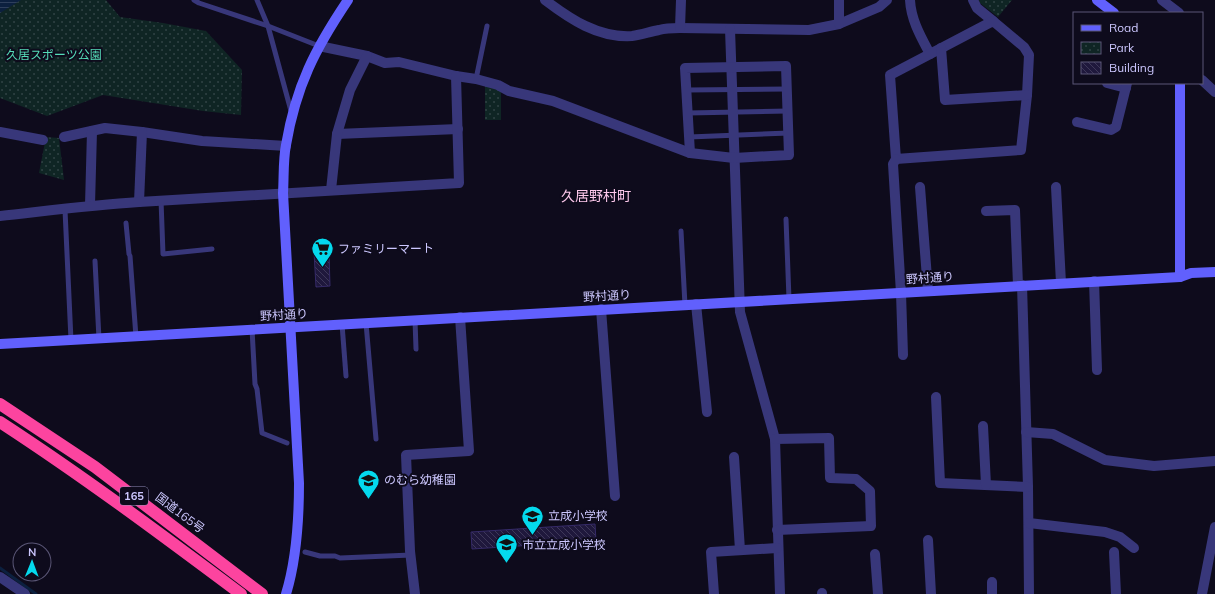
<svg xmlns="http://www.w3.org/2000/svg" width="1215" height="594" viewBox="0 0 1215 594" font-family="Mulish,'Noto Sans JP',sans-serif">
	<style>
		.park { fill: url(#park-dots) }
		.water { fill: url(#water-rules) }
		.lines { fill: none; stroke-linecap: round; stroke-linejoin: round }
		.stream { stroke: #0c203f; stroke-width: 3 }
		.building { fill: url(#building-back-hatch); stroke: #352a68 }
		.lane { stroke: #38377a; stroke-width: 5 }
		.street { stroke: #38377a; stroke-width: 10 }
		.secondary { stroke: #6160fd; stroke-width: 10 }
		.highway { stroke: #fc449f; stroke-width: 12 }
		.labels { text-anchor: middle; stroke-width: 4; stroke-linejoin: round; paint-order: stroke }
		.shield { fill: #0e0b1c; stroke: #938fba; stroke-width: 1 }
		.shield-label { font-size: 11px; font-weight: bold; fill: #ccc7fe }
		.park-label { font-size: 12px; fill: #55dcb8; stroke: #0e0b1c }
		.poi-label { font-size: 12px; fill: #ccc7fe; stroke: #0e0b1c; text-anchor: start }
		.street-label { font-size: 12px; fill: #ccc7fe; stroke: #0e0b1c }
		.quarter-label { font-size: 14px; fill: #fec9ec; stroke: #0e0b1c }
	</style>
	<defs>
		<pattern id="park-dots" width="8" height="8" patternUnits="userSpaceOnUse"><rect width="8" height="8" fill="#0f2524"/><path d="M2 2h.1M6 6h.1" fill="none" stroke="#314345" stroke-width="1.8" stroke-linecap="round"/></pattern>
		<pattern id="water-rules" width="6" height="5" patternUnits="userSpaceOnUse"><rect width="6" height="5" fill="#0c203f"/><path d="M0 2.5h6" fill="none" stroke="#2e3f5c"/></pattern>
		<pattern id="building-back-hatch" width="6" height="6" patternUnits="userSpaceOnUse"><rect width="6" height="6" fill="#1f183c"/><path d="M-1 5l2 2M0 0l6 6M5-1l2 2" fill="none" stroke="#3e3859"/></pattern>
	</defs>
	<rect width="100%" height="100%" fill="#0e0b1c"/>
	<g class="park">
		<path d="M0,0H106L120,17L163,23L206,31L242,70L241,115L203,111L103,95L47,116L0,98Z"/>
		<path d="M979,0H1012L998,17L980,3Z"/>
		<path d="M485,84L501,90V120H485Z"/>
		<path d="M46,137L59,138L64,180L39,173Z"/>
	</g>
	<path class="water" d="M0,0H21L0,13Z"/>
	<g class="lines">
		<path class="stream" d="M0,568L36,594"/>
	</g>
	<g class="building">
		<path d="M314,252H329L330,286L316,287Z"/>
		<path d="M595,524L596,541L472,549L471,532Z"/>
	</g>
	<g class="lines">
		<g class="lane">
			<path d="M194,0L199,3L268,26L319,46"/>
			<path d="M257,0L268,26L291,111"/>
			<path d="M476,79L487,26"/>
			<path d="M687,90L787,89"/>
			<path d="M688,113L788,111"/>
			<path d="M689,137L789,133"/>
			<path d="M161,200L163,254L212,249"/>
			<path d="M65,210L71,340"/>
			<path d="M786,219L789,299"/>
			<path d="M126,223L129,254L130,256L136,337"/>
			<path d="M681,231L685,305"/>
			<path d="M95,261L99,339"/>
			<path d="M415,320L416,349"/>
			<path d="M366,323L376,439"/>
			<path d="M342,324L346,376"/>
			<path d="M252,329L255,384L257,389L262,433L287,443"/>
			<path d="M305,552L320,556H335L340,558L411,555"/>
		</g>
		<g class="street">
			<path d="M545,0C570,19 598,38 632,36C641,35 649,32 659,30C666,28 673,28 680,28L809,30L839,24L879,7L887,0"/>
			<path d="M839,0V24"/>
			<path d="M910,0C911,20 921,37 930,54"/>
			<path d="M973,0L977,8L993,21"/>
			<path d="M1162,0L1179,13"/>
			<path d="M993,21L1024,47L1029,55L1027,95L1021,150L896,159L890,75Z"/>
			<path d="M680,28L681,0"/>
			<path d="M730,29L740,312L775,439L780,594"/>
			<path d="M319,46L367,56L385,63L399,62L456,76L476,79L498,85L509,91L553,101L690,153"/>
			<path d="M941,48L945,100L1027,95"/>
			<path d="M786,66L789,155L734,158L690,153L685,68Z"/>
			<path d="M1202,80L1215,92"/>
			<path d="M1107,83L1126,88"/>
			<path d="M1077,122L1111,130L1116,127L1127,83"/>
			<path d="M0,132L43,140"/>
			<path d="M337,134L458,129"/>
			<path d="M64,137L105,128L142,132L202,141L286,146"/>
			<path d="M896,159L893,164L901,293L903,355"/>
			<path d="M920,187L928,291"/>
			<path d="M1056,187L1061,283"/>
			<path d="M331,190L337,134L350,90L367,56"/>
			<path d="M139,202L142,132"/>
			<path d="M90,205L92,131"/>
			<path d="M986,211L1015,210L1018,285"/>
			<path d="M0,216C46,211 92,205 139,202L459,183L456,76"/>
			<path d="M1094,281L1097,370"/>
			<path d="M1022,285L1028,487L1029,594"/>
			<path d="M696,304L707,412"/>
			<path d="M601,309L615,496"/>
			<path d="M936,397L940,483L1028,487"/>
			<path d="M983,426L986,485"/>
			<path d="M1026,432L1053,434L1105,460L1154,466L1215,461"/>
			<path d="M775,439L829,438L830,478L856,479L870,491L871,526L777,530"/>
			<path d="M734,457L740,550"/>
			<path d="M1029,523L1105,532L1120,537L1134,548"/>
			<path d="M928,540L931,594"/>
			<path d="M1114,552L1116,594"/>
			<path d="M875,554L878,594"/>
			<path d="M0,577L25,594"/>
			<path d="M992,582V594"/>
			<path d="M822,593V594"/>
			<path d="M415,594L410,551L406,455L469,451L460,317"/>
			<path d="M714,594L711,552L777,548"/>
			<path d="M1202,594L1215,527"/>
		</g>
		<g class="secondary">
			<path d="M1097,0L1114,13"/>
			<path d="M1180,277V83"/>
			<path d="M0,344L1180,277L1191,273L1215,272"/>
			<path d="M286,594C297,558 299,520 299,483L283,193C284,177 283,160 286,145C296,86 315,49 348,0"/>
		</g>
		<g class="highway">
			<path d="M0,404L95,467L262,594"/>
			<path d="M0,422C83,476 162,535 241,594"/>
		</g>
	</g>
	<defs>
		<symbol id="supermarket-pin" viewBox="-11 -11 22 30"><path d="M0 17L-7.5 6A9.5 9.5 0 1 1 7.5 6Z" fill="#04d9ed" stroke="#0e0b1c"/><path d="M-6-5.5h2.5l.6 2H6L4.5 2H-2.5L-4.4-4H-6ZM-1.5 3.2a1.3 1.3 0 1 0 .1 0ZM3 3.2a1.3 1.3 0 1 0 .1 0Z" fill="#111"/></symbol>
		<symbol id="school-pin" viewBox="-11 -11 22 30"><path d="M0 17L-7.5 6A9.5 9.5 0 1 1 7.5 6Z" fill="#04d9ed" stroke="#0e0b1c"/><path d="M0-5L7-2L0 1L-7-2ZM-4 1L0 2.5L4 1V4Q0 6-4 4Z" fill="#111"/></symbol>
	</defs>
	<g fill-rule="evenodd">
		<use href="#supermarket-pin" x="310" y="236" width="25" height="34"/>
		<use href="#school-pin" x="356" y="468" width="25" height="34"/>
		<use href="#school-pin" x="520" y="504" width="25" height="34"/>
		<use href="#school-pin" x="494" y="532" width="25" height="34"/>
	</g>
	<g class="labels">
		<rect class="shield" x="120" y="487" width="28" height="18" rx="3"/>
		<g class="shield-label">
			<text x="134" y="500">165</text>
		</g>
		<g class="park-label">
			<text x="54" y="59">久居スポーツ公園</text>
		</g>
		<g class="poi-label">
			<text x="338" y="253">ファミリーマート</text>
			<text x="384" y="484">のむら幼稚園</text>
			<text x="548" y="520">立成小学校</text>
			<text x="522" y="549">市立立成小学校</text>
		</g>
		<g class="street-label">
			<text transform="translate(930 278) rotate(-4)" y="4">野村通り</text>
			<text transform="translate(607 296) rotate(-3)" y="4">野村通り</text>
			<text transform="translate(284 315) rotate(-3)" y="4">野村通り</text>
			<text transform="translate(180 513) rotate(37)" y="4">国道165号</text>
		</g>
		<g class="quarter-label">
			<text x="596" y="201">久居野村町</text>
		</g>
	</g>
	<rect x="1073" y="12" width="130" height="72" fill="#0e0b1c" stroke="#5a5676"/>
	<rect x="1081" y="25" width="20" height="6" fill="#6160fd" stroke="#5a5676"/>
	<text x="1109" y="32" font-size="12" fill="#ccc7fe">Road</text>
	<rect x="1081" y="42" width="20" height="12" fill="url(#park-dots)" stroke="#5a5676"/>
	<text x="1109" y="52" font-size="12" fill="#ccc7fe">Park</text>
	<rect x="1081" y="62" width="20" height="12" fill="url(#building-back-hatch)" stroke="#5a5676"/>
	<text x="1109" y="72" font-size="12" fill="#ccc7fe">Building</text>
	<g transform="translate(32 562) rotate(1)"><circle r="19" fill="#0e0b1c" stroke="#5a5676"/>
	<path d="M0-3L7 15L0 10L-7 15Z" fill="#04d9ed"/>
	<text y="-6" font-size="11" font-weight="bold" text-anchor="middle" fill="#ccc7fe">N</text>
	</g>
</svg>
